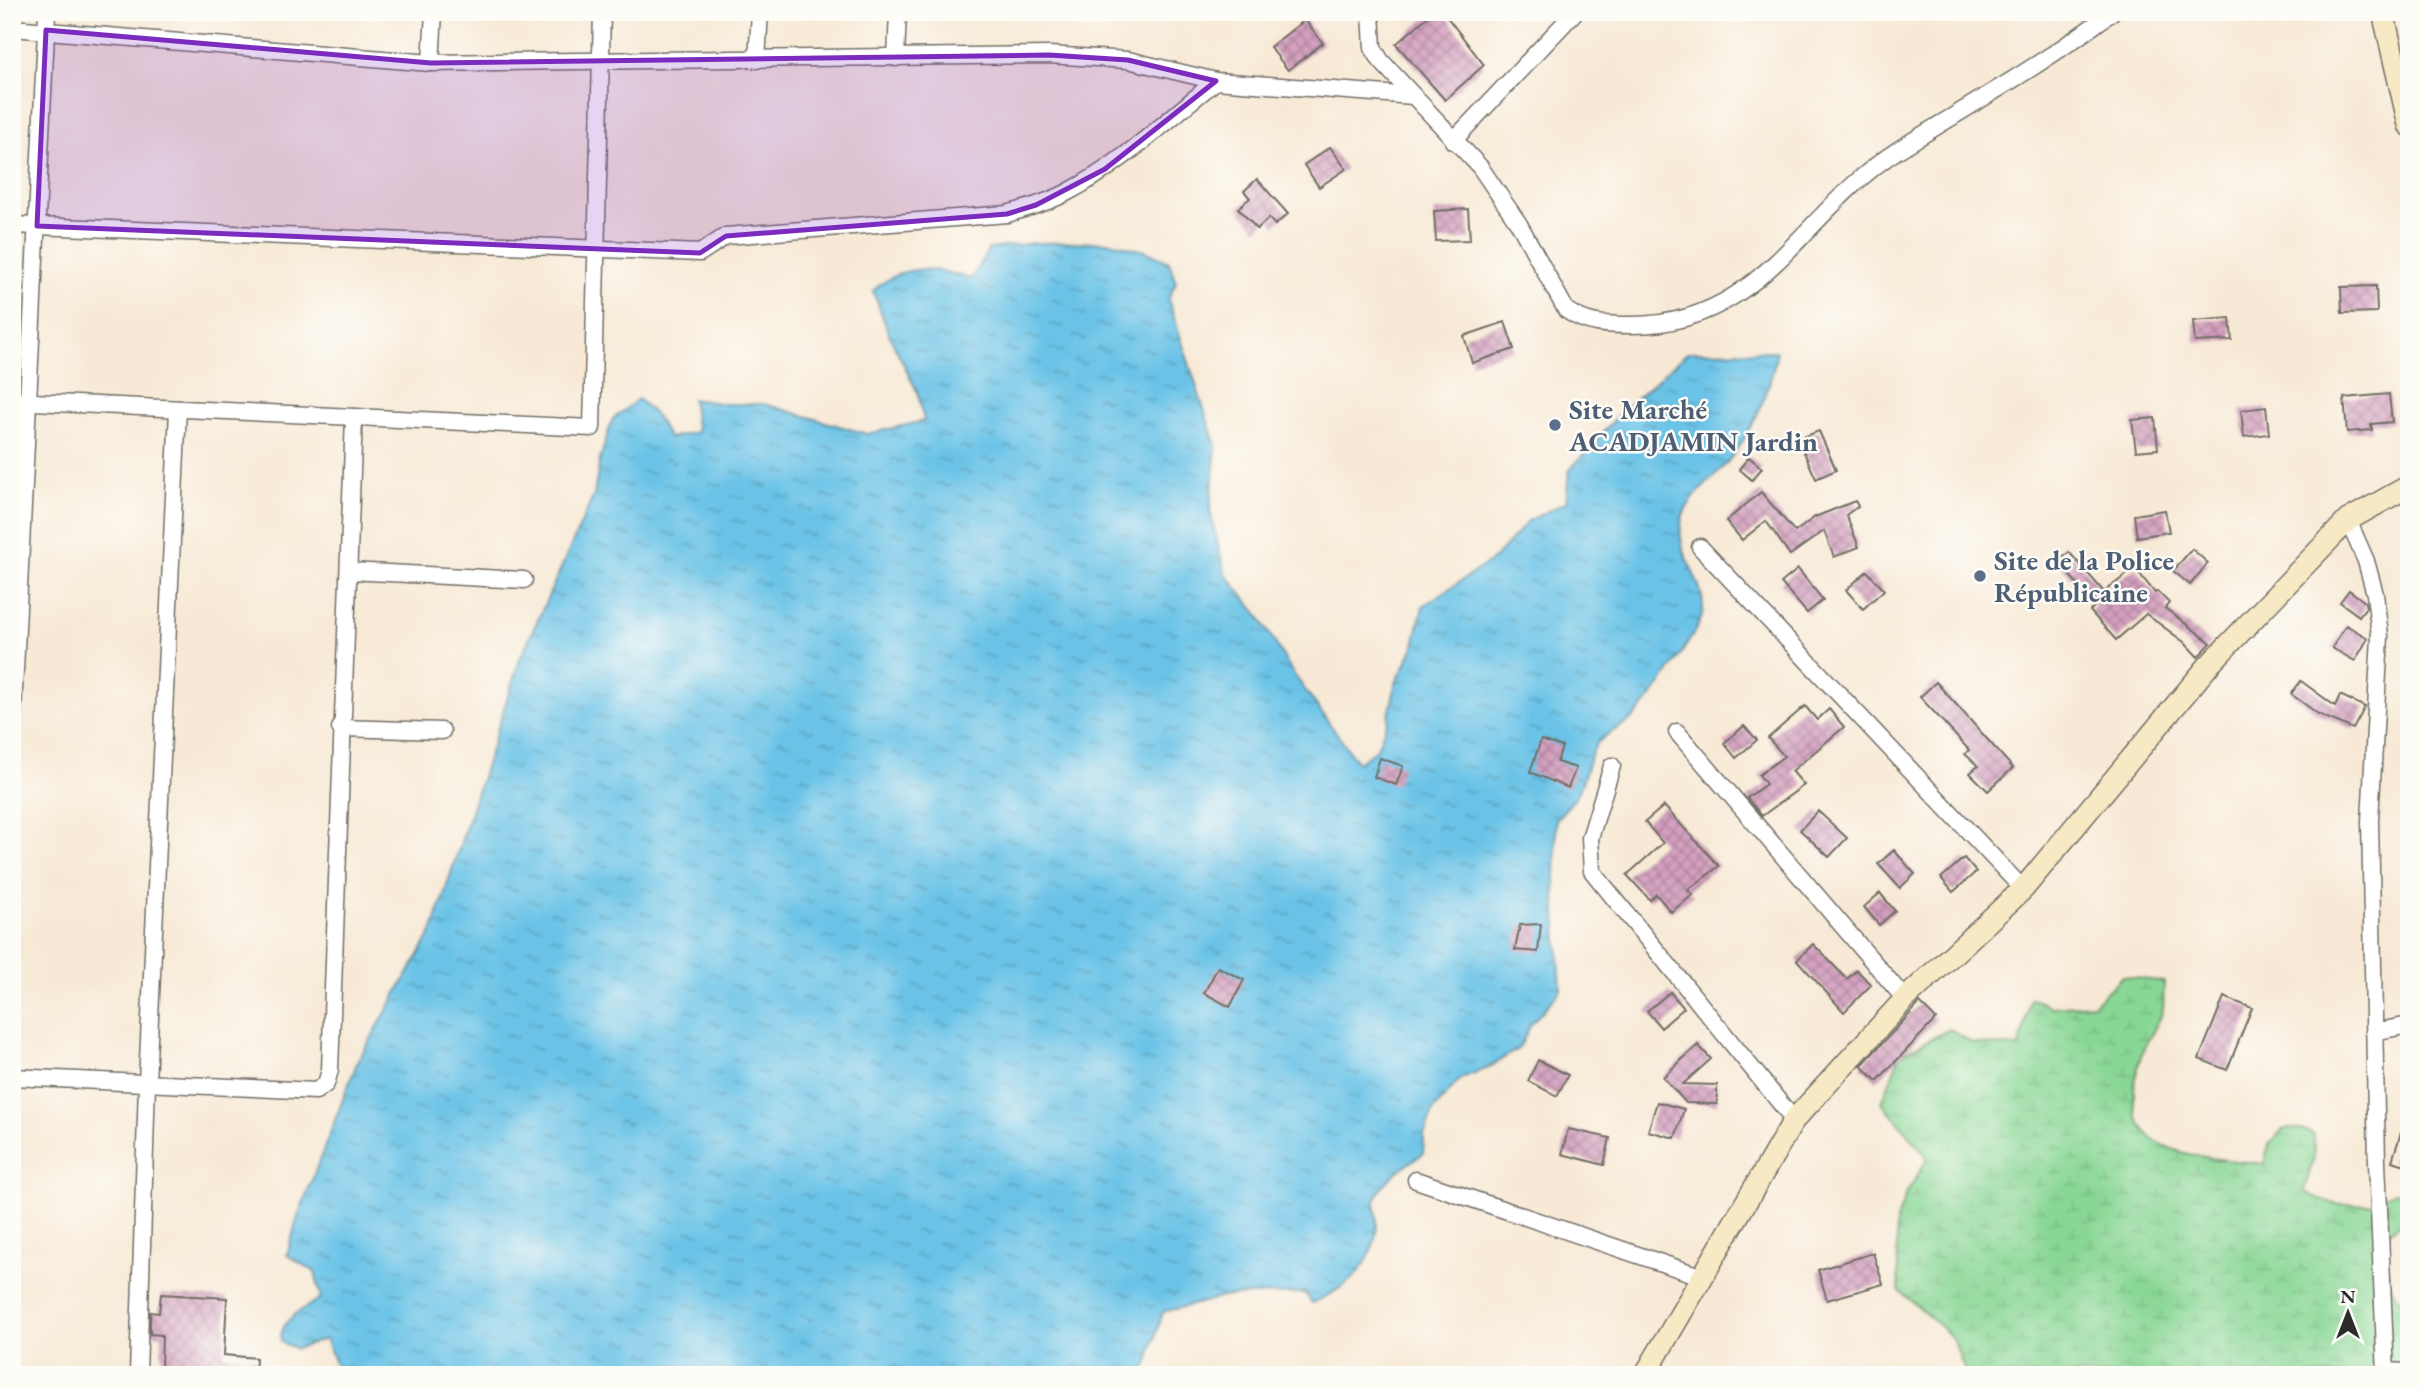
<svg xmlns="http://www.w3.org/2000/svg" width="2421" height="1387" viewBox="0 0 2421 1387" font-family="'EB Garamond',serif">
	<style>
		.wetland { fill: url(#wetland-marsh); stroke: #5a8160; stroke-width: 2 }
		.water { fill: url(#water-ripples); stroke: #4a7789; stroke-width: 2 }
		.building { fill: url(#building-cross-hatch) }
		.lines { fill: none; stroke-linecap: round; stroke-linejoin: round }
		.street-casing { stroke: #726e66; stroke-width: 19 }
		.secondary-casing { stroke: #726e66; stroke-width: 24 }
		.street { stroke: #fff; stroke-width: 16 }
		.secondary { stroke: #f7e9c3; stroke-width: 21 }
		.marked { fill: #7b2cbf; fill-opacity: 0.2; stroke: #7b2cbf; stroke-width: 5; stroke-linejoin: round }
		.service-dot { fill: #5c6f8a; stroke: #fdfcf7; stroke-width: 2.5 }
		.labels { text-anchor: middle; stroke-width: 5; stroke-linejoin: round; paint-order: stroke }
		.service-label { font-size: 28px; font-weight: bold; fill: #4e5e75; stroke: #fdfcf7; text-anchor: start }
	</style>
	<defs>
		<pattern id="wetland-marsh" width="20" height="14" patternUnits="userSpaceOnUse" patternTransform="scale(1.75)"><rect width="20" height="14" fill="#89d795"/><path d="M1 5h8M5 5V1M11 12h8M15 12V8" fill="none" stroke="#76b981"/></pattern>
		<pattern id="water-ripples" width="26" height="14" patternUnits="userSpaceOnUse" patternTransform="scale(1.75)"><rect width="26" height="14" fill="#6ac3e7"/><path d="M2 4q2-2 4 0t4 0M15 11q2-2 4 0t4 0" fill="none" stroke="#579fbb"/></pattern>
		<pattern id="building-cross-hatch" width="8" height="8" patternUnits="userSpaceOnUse" patternTransform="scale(1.75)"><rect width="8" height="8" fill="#d4a0bf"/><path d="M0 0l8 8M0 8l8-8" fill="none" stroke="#ac839b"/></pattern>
	</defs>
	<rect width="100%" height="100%" fill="#fdfcf7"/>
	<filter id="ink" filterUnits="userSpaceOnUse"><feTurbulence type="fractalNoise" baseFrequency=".0143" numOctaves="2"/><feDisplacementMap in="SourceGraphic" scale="14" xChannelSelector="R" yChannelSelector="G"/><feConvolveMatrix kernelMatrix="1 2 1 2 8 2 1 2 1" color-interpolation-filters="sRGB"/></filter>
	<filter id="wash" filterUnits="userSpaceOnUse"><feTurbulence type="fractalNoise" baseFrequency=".00686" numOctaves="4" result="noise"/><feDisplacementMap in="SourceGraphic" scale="28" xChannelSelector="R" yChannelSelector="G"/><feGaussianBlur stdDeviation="1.57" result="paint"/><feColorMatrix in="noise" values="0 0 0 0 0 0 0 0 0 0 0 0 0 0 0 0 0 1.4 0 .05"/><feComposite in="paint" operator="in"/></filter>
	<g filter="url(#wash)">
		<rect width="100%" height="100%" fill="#f7e9d5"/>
		<path class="wetland" d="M2123,976L2164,982C2163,991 2164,1001 2163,1009C2160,1024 2147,1038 2142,1053C2108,1157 2186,1155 2264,1164L2269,1144L2284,1129H2301L2314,1135V1157L2304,1191C2327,1206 2349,1205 2375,1204C2385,1194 2395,1189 2409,1194V1223L2397,1226L2383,1238C2386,1264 2385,1292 2409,1307V1368L2386,1375H1966L1953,1338L1899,1290L1896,1223L1906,1194L1928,1158L1882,1102L1900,1055L1950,1029L1972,1043L2019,1047L2031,998L2051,1007L2093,1004Z"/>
		<path class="water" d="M1110,242L1145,251L1169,262L1176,283L1168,299L1216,446L1210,512L1225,573L1259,616L1293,673L1358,763L1377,748L1388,720L1396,683L1413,649L1423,606L1494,559L1528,521L1566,502L1569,471L1622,411L1688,352L1777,351C1769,395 1753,432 1725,465C1711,481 1687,499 1682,519C1673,553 1705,578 1703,611C1702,627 1648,705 1634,717C1624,727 1603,733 1596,745C1587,760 1585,779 1577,795C1572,803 1563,811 1556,819L1555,895L1561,990L1531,1024L1519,1048L1488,1068L1461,1078L1434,1109L1424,1135L1423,1154C1405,1165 1385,1178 1376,1198C1373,1206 1378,1217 1377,1225C1374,1267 1348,1287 1312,1303L1305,1293L1228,1296L1163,1312L1147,1365L1139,1375H340L325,1339L296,1349L281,1342C278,1319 305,1309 321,1298L315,1272L287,1255L298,1216L357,1063L432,932L520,659L594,495L600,459L612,420L638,399L656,416L669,438L697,432L692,399L725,404H764L867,434L924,421L918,393L891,339L873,291C905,261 934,268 971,279L989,249L1033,243Z"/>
		<g id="blocks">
			<g class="building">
				<path d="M1433,12H1443L1484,65L1445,100L1396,44Z"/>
				<path d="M1305,20L1323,43L1288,70L1270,47Z"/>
				<path d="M1330,147L1346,169L1319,187L1304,165Z"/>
				<path d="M1257,179L1288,214L1275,225L1269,218L1257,229L1238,208L1250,198L1244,191Z"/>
				<path d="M1468,209L1470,240L1436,241L1434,211Z"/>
				<path d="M2376,286L2377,312L2342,313L2341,287Z"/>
				<path d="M2230,318L2232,340L2195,342L2193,321Z"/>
				<path d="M1505,322L1514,349L1472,363L1464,336Z"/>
				<path d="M2389,394L2392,422L2371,424L2372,430L2347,432L2344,398Z"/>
				<path d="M2266,407L2269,434L2244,437L2241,410Z"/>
				<path d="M2155,418L2158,449L2136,451L2132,420Z"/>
				<path d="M1819,431L1836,470L1816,479L1798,439Z"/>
				<path d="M1749,457L1762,468L1752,480L1739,469Z"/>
				<path d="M1761,492L1795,532L1815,517L1855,501L1858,506L1846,515L1859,547L1834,557L1824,531L1790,555L1766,521L1742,540L1726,521Z"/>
				<path d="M2165,510L2169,532L2137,537L2134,515Z"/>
				<path d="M2192,549L2208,563L2190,585L2173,571Z"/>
				<path d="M2069,552L2104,592L2135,568L2155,593L2157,591L2169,603L2165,608L2211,643L2198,657L2184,642L2146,614L2116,640L2090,611L2096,605L2058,562Z"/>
				<path d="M1798,569L1823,600L1807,613L1781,583Z"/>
				<path d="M1867,571L1884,590L1863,609L1846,590Z"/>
				<path d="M2349,590L2365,602L2366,607L2359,616L2340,602Z"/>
				<path d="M2346,625L2368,638L2355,661L2332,648Z"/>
				<path d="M2301,681L2335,706L2340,695L2365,707L2353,729L2318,714L2291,694Z"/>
				<path d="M1936,682L2013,768L1988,791L1970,773L1978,766L1965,754L1969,750L1920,697Z"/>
				<path d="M1805,706L1817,720L1829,709L1844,727L1792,771L1804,785L1762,816L1747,798L1766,784L1759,775L1784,756L1768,738Z"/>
				<path d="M1744,726L1757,740L1736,758L1724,743Z"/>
				<path d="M1541,740L1562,747L1557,762L1576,768L1568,788L1530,772Z"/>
				<path d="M1380,758L1403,766L1396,785L1374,777Z"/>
				<path d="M1664,806L1719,866L1688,890L1693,895L1671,912L1656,894L1650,900L1627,875L1663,843L1645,822Z"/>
				<path d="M1818,811L1847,838L1829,857L1800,830Z"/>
				<path d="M1894,850L1915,874L1900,888L1878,864Z"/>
				<path d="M1964,858L1976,872L1953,892L1941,878Z"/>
				<path d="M1880,893L1895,911L1879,925L1864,907Z"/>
				<path d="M1541,924L1538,952L1515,950L1520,925Z"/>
				<path d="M1813,944L1847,979L1857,970L1871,985L1844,1012L1797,960Z"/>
				<path d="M1218,967L1244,980L1230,1007L1204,993Z"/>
				<path d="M1670,992L1684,1008L1661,1028L1647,1011Z"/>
				<path d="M2224,997L2252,1008L2227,1070L2199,1059Z"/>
				<path d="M1920,1003L1936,1019L1877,1081L1861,1066Z"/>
				<path d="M1698,1045L1711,1059L1683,1084L1717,1085V1104L1686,1103L1663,1077Z"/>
				<path d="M1538,1060L1568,1075L1557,1096L1528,1081Z"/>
				<path d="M1657,1102L1684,1109L1675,1138L1648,1131Z"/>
				<path d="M2405,1120L2409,1121V1166L2392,1161Z"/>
				<path d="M1568,1129L1610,1138L1604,1165L1562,1154Z"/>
				<path d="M1873,1253L1883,1284L1827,1300L1818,1270Z"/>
				<path d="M161,1294L227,1298L224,1355L256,1358L255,1375L161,1368L162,1335L150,1334V1312L159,1313Z"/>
			</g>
		</g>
	</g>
	<g filter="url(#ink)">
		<use href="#blocks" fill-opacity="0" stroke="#726e66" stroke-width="2"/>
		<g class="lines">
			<defs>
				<g id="street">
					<path d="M1371,12L1373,48L1381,61L1480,167L1519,224L1566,310C1587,325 1607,325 1632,325C1763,325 1801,212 1898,150C1970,105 2044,64 2112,12"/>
					<path d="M12,28L431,63L1049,55L1128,60L1216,81L1413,96"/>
					<path d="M896,58L898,12"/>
					<path d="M757,60L760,12"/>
					<path d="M431,63L434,12"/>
					<path d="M1453,141L1575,12"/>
					<path d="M12,225L700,253L726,236L1007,214C1028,208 1049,202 1068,192C1122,164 1169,118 1216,81"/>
					<path d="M12,401L592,428L602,12"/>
					<path d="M2348,520L2366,561L2375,594L2380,636L2370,821L2377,1162L2386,1375"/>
					<path d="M1700,547L2023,889"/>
					<path d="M350,571L524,580"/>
					<path d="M340,728L442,731"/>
					<path d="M12,731L47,12"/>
					<path d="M1677,732L1905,999"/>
					<path d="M1612,766L1590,838L1592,871L1794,1120"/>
					<path d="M2374,1032L2409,1025"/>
					<path d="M12,1077L316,1091L326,1084L330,1070L354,417"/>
					<path d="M1416,1180L1700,1276"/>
					<path d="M2385,1371L2409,1372"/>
					<path d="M138,1375L147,1083L178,409"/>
				</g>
				<g id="secondary">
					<path d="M2383,12L2409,125"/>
					<path d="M1645,1375L1794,1120L1905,999L2023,889L2209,665L2348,520L2409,486"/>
				</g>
			</defs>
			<use href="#street" class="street-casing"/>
			<use href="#secondary" class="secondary-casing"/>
			<use href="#street" class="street"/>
			<use href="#secondary" class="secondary"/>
		</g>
	</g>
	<path class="marked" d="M46,30L431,63L1049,55L1128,60L1216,81L1105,169L1036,205L1007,214L726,236L700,253L37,226Z"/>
	<g class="service-dot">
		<circle cx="1555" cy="425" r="7"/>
		<circle cx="1980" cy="576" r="7"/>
	</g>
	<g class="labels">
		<g class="service-label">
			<text x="1569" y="419">Site Marché<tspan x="1569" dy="32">ACADJAMIN Jardin</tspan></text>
			<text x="1994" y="570">Site de la Police<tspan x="1994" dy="32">Républicaine</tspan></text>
		</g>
	</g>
	<rect width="2421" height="1387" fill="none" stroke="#fdfcf7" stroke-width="42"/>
	<g transform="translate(2348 1313)" stroke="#fdfcf7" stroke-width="5" paint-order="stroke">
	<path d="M0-5L12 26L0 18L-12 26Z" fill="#2b2b2b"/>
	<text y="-10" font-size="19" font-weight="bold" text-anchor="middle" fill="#2b2b2b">N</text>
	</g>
</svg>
